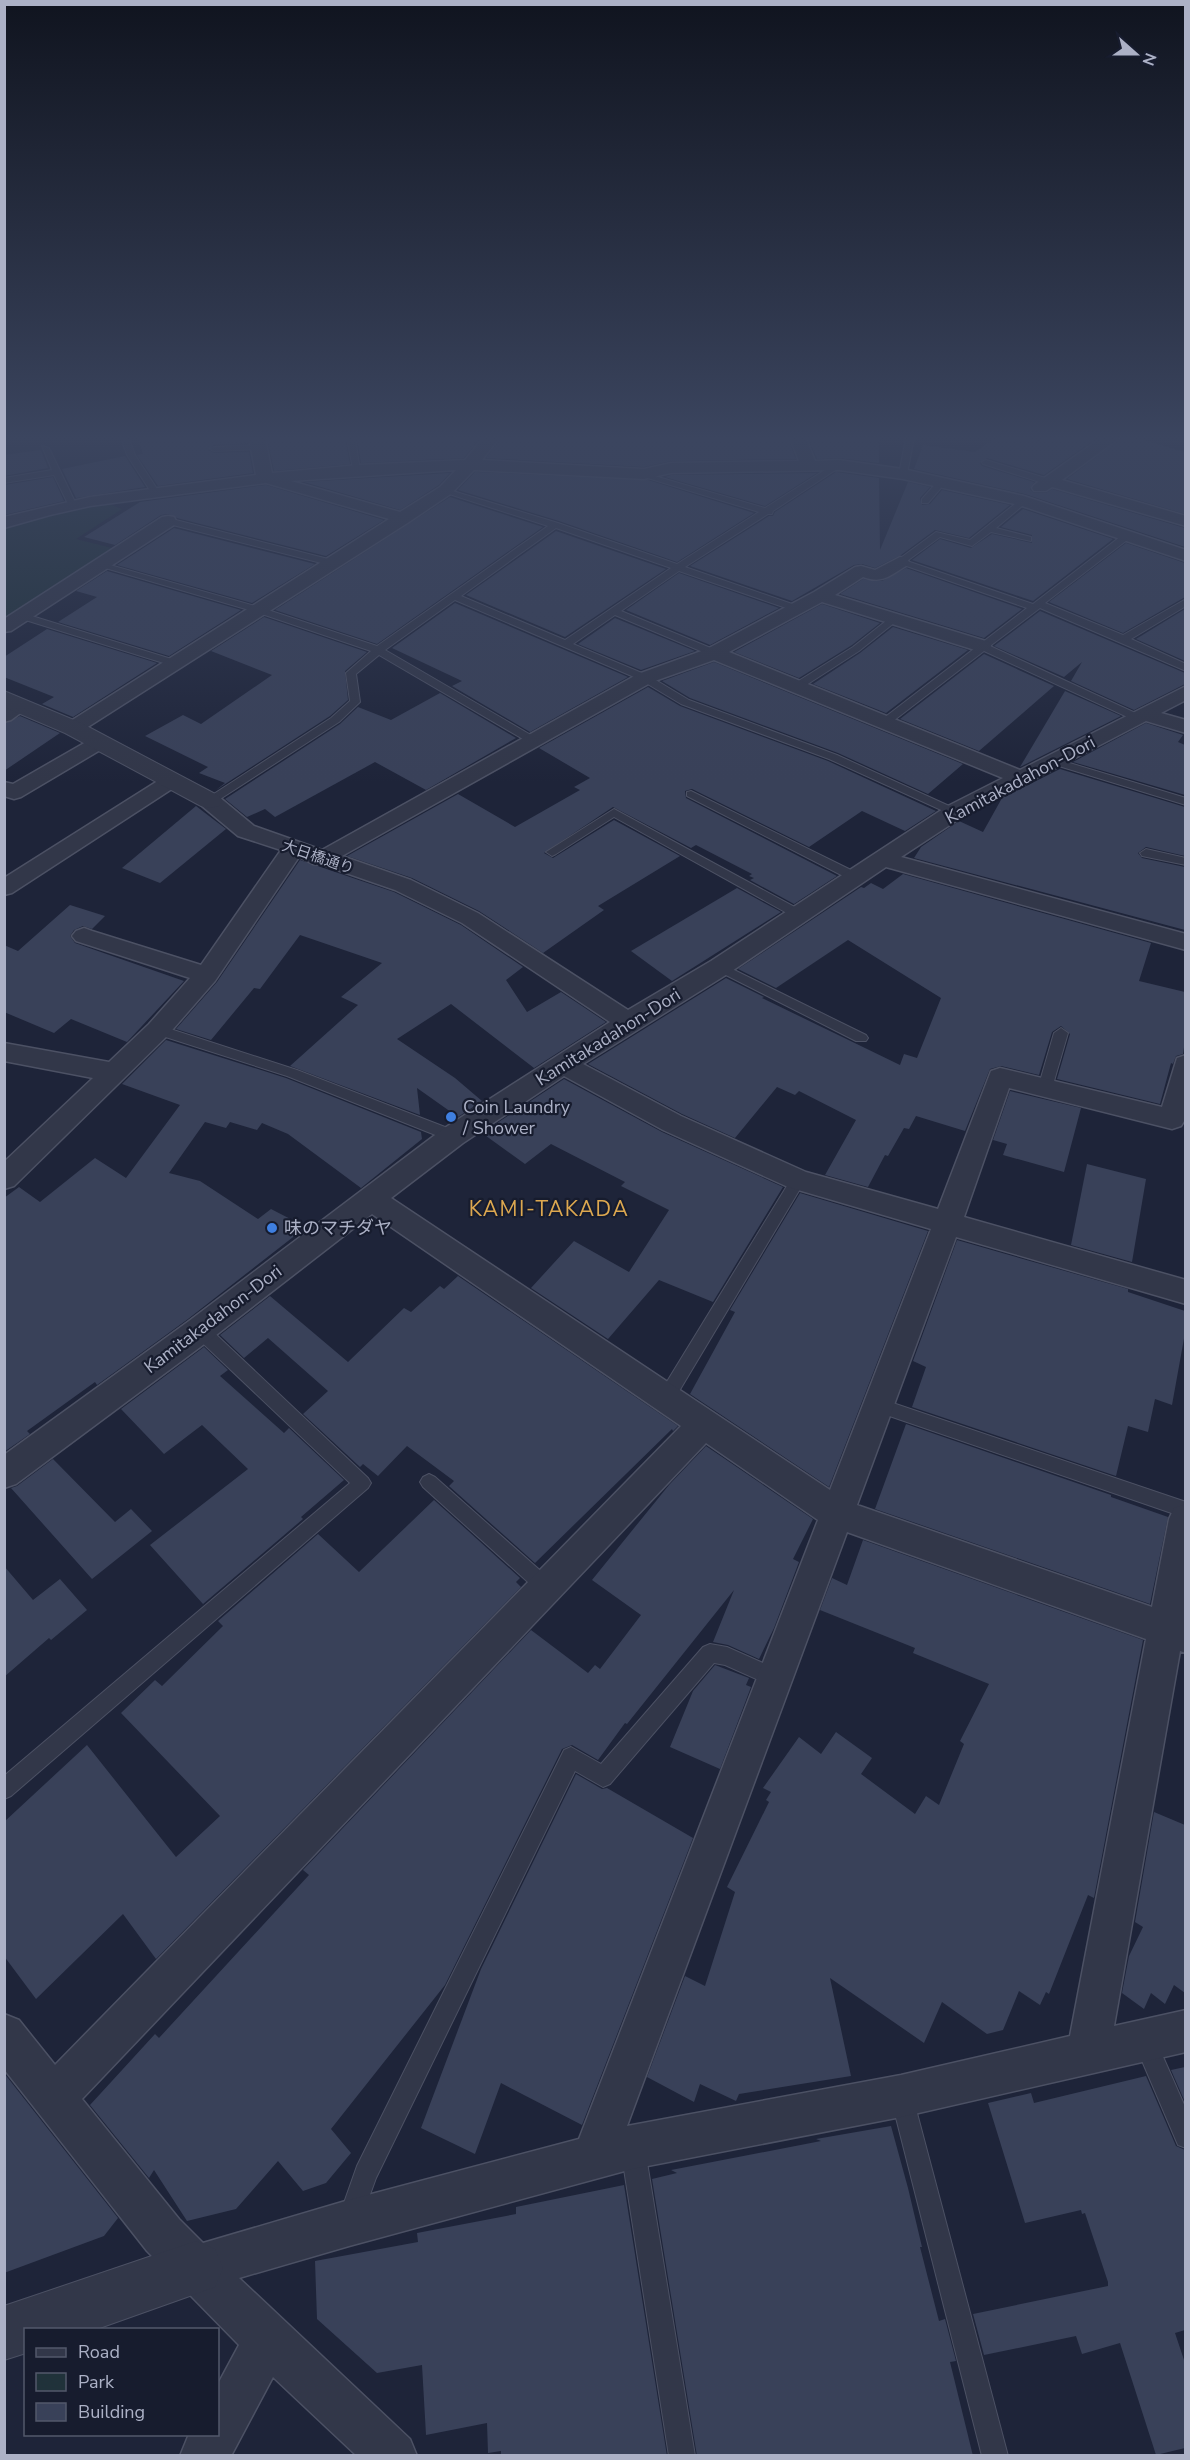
<svg xmlns="http://www.w3.org/2000/svg" width="1190" height="2460" viewBox="0 0 1190 2460" font-family="'Nunito Sans','Noto Sans JP',sans-serif">
	<style>
		.green { fill: #20323a }
		.building { fill: #394159 }
		.lines { fill: none; stroke-linecap: round; stroke-linejoin: round }
		.service-casing { stroke: #4c5164; stroke-width: 2 }
		.minor-casing { stroke: #4c5164; stroke-width: 3 }
		.tertiary-casing { stroke: #4c5164; stroke-width: 2 }
		.service { fill: #323749; fill-rule: evenodd }
		.minor { fill: #323749; fill-rule: evenodd }
		.tertiary { fill: #323749; fill-rule: evenodd }
		.shop-dot { fill: #3f7fe0; stroke: #171c2e; stroke-width: 2 }
		.labels { text-anchor: middle; stroke-width: 4.5; stroke-linejoin: round; paint-order: stroke }
		.far-street-label { font-size: 15px; fill: #acb1c6; stroke: #171c2e }
		.street-label { font-size: 18px; fill: #acb1c6; stroke: #171c2e }
		.poi-label { font-size: 18px; fill: #acb1c6; stroke: #171c2e; text-anchor: start }
		.quarter-label { font-size: 21px; letter-spacing: 1.5px; fill: #dda850; stroke: #171c2e }
	</style>
	<rect width="100%" height="100%" fill="#1e2439"/>
	<path class="green" d="M103,502L122,509L76,539L116,549L5,621V527L43,515Z"/>
	<g class="building">
		<path d="M138,438H247L248,443L214,445L208,450L214,453L249,452L253,473L158,486L137,455L143,454Z"/>
		<path d="M267,438H345L350,464L274,471Z"/>
		<path d="M357,438H480L464,458L361,463Z"/>
		<path d="M501,438H788L796,459L671,461L644,467L486,458Z"/>
		<path d="M808,438H879V463L839,458L817,459Z"/>
		<path d="M995,438H1030L1039,441L1043,438H1097L1044,475L987,458L980,463L982,466L1034,482L1030,489L1034,493H1046L1052,489L1185,528V547L1025,494L914,469L923,445L975,452Z"/>
		<path d="M1121,438H1136L1185,452V514L1067,479Z"/>
		<path d="M41,450L48,468L4,476V455Z"/>
		<path d="M125,456L145,487L76,498L62,469Z"/>
		<path d="M475,472L648,480L754,513L677,562L559,521L458,490Z"/>
		<path d="M836,472L879,478L880,550L908,482L930,487L920,498L922,505L930,504L942,490L1010,505L969,538L935,530L901,555L875,568L862,564L854,565L792,601L690,566L769,516H773L775,512Z"/>
		<path d="M450,473L439,485L400,510L304,482Z"/>
		<path d="M817,473L765,506L665,477L671,475Z"/>
		<path d="M53,477L64,501L4,515V485Z"/>
		<path d="M266,485L384,520L326,556L177,518L168,514L161,515L115,545L84,537L140,502Z"/>
		<path d="M450,497L543,527L377,644L275,610Z"/>
		<path d="M1023,509L1113,539L1033,601L912,560L940,539L971,548L992,534L1032,543V535L1001,527Z"/>
		<path d="M174,528L315,564L252,603L117,565Z"/>
		<path d="M556,531L666,569L565,637L466,595Z"/>
		<path d="M1126,543L1185,563V597L1123,633L1049,602Z"/>
		<path d="M906,568L1022,609L984,638L840,594L863,579L882,581Z"/>
		<path d="M107,571L241,610L169,656L58,622L97,597L76,591Z"/>
		<path d="M679,573L779,608L710,645L626,610Z"/>
		<path d="M455,603L628,677L530,732L452,686L462,681L392,648Z"/>
		<path d="M822,604L880,623L852,645L799,678L734,652Z"/>
		<path d="M1185,609V661L1136,639Z"/>
		<path d="M1040,611L1185,673V684L1134,710L1071,681L1082,662L1064,677L994,646Z"/>
		<path d="M264,617L367,652L345,671L348,700L330,716L216,790L225,783L199,773L208,767L145,736L183,715L201,724L272,675L211,651Z"/>
		<path d="M615,618L695,651L641,670L578,644Z"/>
		<path d="M893,627L968,650L886,713L813,684L860,653Z"/>
		<path d="M47,629L157,663L73,717L42,704L54,697L4,677V657Z"/>
		<path d="M984,654L1054,686L979,751L900,719Z"/>
		<path d="M714,662L963,764L928,794L838,753L690,698L662,681Z"/>
		<path d="M648,687L680,706L828,761L936,811L905,831L862,811L809,847L692,789L685,791L686,798L837,876L794,904L750,880L754,878L749,876L752,874L696,845L691,848L613,807L544,853L553,858L614,820L680,856L598,906L604,910L543,953L479,911L412,878L347,856L458,794L515,827L580,790L574,787L590,778L539,748Z"/>
		<path d="M1065,691L1121,716L1020,767Z"/>
		<path d="M440,693L516,738L426,790L375,762L275,817L265,809L247,817L225,799L340,724L358,707L391,720Z"/>
		<path d="M20,716L60,733L4,771V724Z"/>
		<path d="M1146,723L1183,735L1178,742L1185,745V795L1073,762Z"/>
		<path d="M1060,769L1185,807V856L1146,847L1138,853L1142,858L1185,867V930L914,858L921,847L959,821L983,832L1002,798Z"/>
		<path d="M196,806L226,829L160,883L122,868Z"/>
		<path d="M300,860L394,892L461,925L523,967L506,980L527,1012L561,992L606,1022L534,1068L451,1004L397,1039L455,1078L482,1101L458,1117L417,1088L420,1115L290,1066L358,1005L341,997L382,963L300,935L260,989L254,988L211,1040L176,1029L217,982Z"/>
		<path d="M903,874L1151,943L1139,981L1185,992V1041L1183,1054L1176,1056L1173,1064L1171,1063L1160,1104L1057,1079L1070,1034L1061,1026L1052,1032L1039,1075L1001,1066L990,1069L965,1131L916,1116L909,1129L904,1128L888,1156L885,1155L868,1187L825,1175L856,1120L799,1091L795,1095L777,1087L735,1138L682,1114L588,1064L726,978L764,997L762,998L900,1065L904,1054L917,1058L941,998L848,940L776,988L738,969L861,887L864,888L871,883L883,889Z"/>
		<path d="M737,888L781,912L672,981L631,951Z"/>
		<path d="M70,905L105,916L92,929L83,926L74,930L70,936L75,943L184,981L127,1042L71,1019L54,1033L4,1012V945L18,951Z"/>
		<path d="M166,1040L286,1078L421,1132L422,1139L361,1188L288,1134L262,1123L257,1130L230,1122L226,1128L205,1122L169,1173L200,1181L258,1219L271,1209L306,1227L188,1319L97,1385L95,1382L27,1431L30,1434L4,1452V1198L19,1187L40,1202L95,1158L126,1178L180,1105L122,1084Z"/>
		<path d="M564,1079L662,1132L783,1187L713,1302L659,1280L608,1339L531,1288L574,1241L629,1272L669,1210L621,1186L625,1182L551,1144L525,1164L482,1133Z"/>
		<path d="M1010,1091L1081,1108L1064,1172L1003,1155L1007,1144L993,1140Z"/>
		<path d="M1087,1164L1146,1179L1132,1262L1071,1245Z"/>
		<path d="M800,1193L928,1231L829,1487L690,1394L735,1312L730,1310Z"/>
		<path d="M957,1240L1128,1289V1292L1185,1311V1333L1172,1405L1155,1399L1148,1432L1128,1426L1116,1476L912,1407L926,1367L913,1361Z"/>
		<path d="M458,1276L678,1426L673,1431L672,1429L535,1563L449,1486L454,1481L407,1446L378,1476L363,1464L360,1467L303,1414L328,1391L268,1338L244,1358L220,1335L270,1296L348,1362L404,1308L411,1312L440,1286L444,1289Z"/>
		<path d="M204,1347L228,1370L220,1376L284,1433L289,1428L344,1480L301,1517L303,1519L203,1604L150,1545L248,1469L202,1425L164,1454L121,1409Z"/>
		<path d="M906,1424L1111,1495V1497L1168,1517L1150,1604L875,1509Z"/>
		<path d="M706,1446L813,1519L793,1559L799,1562L774,1628L759,1659L728,1645L713,1642L734,1590L627,1724L625,1723L598,1760L572,1745L562,1749L445,1985L331,2129L351,2153L326,2183L303,2191L278,2161L236,2209L187,2221L154,2170L149,2178L90,2105L155,2034L159,2038L309,1875L303,1870L531,1630L588,1673L595,1665L600,1669L641,1615L592,1580L669,1485Z"/>
		<path d="M53,1459L115,1522L131,1509L152,1531L92,1579L11,1488L17,1486Z"/>
		<path d="M434,1500L520,1578L516,1582L521,1587L156,1959L123,1914L36,1999L4,1956V1822L87,1745L176,1857L220,1816L121,1713L155,1680L162,1686L223,1626L218,1621L318,1534L359,1572Z"/>
		<path d="M863,1540L1143,1640L1094,1898L1088,1895L1049,1994L1046,1992L1040,2005L1019,1991L1003,2030L987,2034L942,2002L924,2043L830,1978L851,2076L739,2094L736,2101L700,2084L694,2102L647,2077L685,1976L705,1986L735,1892L727,1887L769,1802L766,1800L771,1792L763,1788L799,1737L821,1754L836,1732L872,1758L861,1774L915,1814L926,1796L939,1805L964,1744L960,1741L989,1684L913,1653L915,1648L820,1610L832,1578L847,1585Z"/>
		<path d="M4,1566L33,1600L60,1579L87,1610L51,1640L49,1638L4,1677Z"/>
		<path d="M715,1665L749,1678L746,1685L751,1687L720,1769L670,1747L693,1691Z"/>
		<path d="M576,1774L602,1789L607,1788L693,1838L582,2125L501,2083L475,2154L421,2128L481,1969Z"/>
		<path d="M1154,1812L1185,1825V1993L1174,1985L1165,2004L1151,1993L1144,2009L1122,1993L1129,1956L1143,1927L1135,1922Z"/>
		<path d="M1185,2067V2102L1171,2070Z"/>
		<path d="M4,2073L118,2218L104,2236L4,2273Z"/>
		<path d="M1146,2076L1176,2146L1185,2150V2330L1175,2333L1185,2363V2448L1156,2455L1120,2343L1082,2354L1076,2336L984,2355L973,2314L1108,2286V2282L1085,2213L1082,2214L1081,2210L1025,2223L988,2103L1031,2093L1034,2103Z"/>
		<path d="M891,2126L908,2188L922,2247H920L939,2321L945,2319L956,2361L950,2362L973,2456H697L652,2179L677,2173L671,2170L821,2141L816,2139Z"/>
		<path d="M624,2185L667,2456H501V2451L488,2453L487,2423L426,2435L422,2365L377,2373L317,2319L315,2261L418,2242L417,2233L516,2214V2207Z"/>
	</g>
	<g class="lines">
		<defs>
			<g id="service">
				<path d="M121,438H129L135,455L159,492L158,494L151,492L127,455Z"/>
				<path d="M347,438H355L360,471L353,469Z"/>
				<path d="M906,438H914L907,474L903,477L899,474Z"/>
				<path d="M262,445V449H259L214,451L210,449L214,447Z"/>
				<path d="M42,446L49,448L76,504L75,506L68,504L54,475L4,483V478L52,470Z"/>
				<path d="M986,460L1052,480L1053,482L1046,484L983,464L982,462Z"/>
				<path d="M836,463L843,465L773,511L772,514H768L685,567L798,606V610H792L679,571L621,611L718,651V655H710L615,615L573,644L649,676L689,700L837,755L958,810V814H950L829,759L681,704L641,680L455,600L385,650L536,738V742H528L379,655L356,674L360,702L339,722L214,803H206V799L331,718L350,701L346,673L371,651L256,612L95,565L103,563L262,608L377,646L548,526L443,492V488L558,523L677,564L759,512L641,476V472L765,508ZM556,528L671,568L565,640L461,596Z"/>
				<path d="M939,480L946,482L928,503H922V499Z"/>
				<path d="M1021,499L1028,501L996,528L1031,537V541L991,532L972,546L940,537L907,561L1033,604L1125,533H1131V537L1045,603L1123,635L1186,599V606L1131,639L1186,664V671L1040,608L990,646L1142,716V720H1134L984,651L888,725H880V721L1027,608L895,562L936,532L970,540Z"/>
				<path d="M168,518L336,561L338,563L333,566L165,523V519Z"/>
				<path d="M22,613L178,661L179,663L170,665L19,618L17,616Z"/>
				<path d="M891,617L899,619L859,651L800,689H792V685L853,647Z"/>
				<path d="M1053,758L1186,798V805L1049,763L1048,761Z"/>
				<path d="M691,791L859,874L861,877L855,881L851,880L687,796V792Z"/>
				<path d="M614,809L802,911L804,914L802,917H794L614,817L556,854L552,856L546,852Z"/>
				<path d="M1146,849L1186,858V865L1142,856L1140,853Z"/>
				<path d="M720,963L866,1035L868,1038L866,1041H856L716,970L714,967Z"/>
				<path d="M158,1025L297,1070L458,1132L460,1136L458,1140H448L287,1076L153,1033L151,1030L153,1027Z"/>
				<path d="M1061,1028L1068,1033L1052,1088L1045,1093L1038,1088L1054,1033Z"/>
				<path d="M798,1175L803,1176L805,1180L803,1184L672,1403L666,1405L660,1403L658,1398L660,1393L793,1176Z"/>
				<path d="M200,1323L206,1325L368,1478L371,1483L368,1488L11,1796L4,1799V1776L350,1483L194,1335L192,1330L194,1325Z"/>
				<path d="M878,1398L1186,1502V1518L872,1410L870,1405L872,1400Z"/>
				<path d="M429,1474L435,1477L552,1581L555,1587L552,1593L546,1596L540,1593L423,1487L420,1482L423,1477Z"/>
				<path d="M710,1644L727,1647L781,1671L783,1678L781,1685L774,1687L725,1665L714,1663L610,1784L603,1787L575,1771L376,2178L359,2225L351,2229L343,2225L339,2217L357,2166L564,1750L571,1747L601,1764L703,1647Z"/>
				<path d="M1145,2031L1153,2034L1186,2109V2148L1178,2145L1134,2042L1137,2034Z"/>
				<path d="M902,2087L910,2090L913,2098L1008,2456H982L891,2098L894,2090Z"/>
				<path d="M633,2138L641,2142L645,2150L695,2456H669L621,2150L625,2142Z"/>
			</g>
			<g id="minor">
				<path d="M249,438H265L272,473L358,465L465,460L483,438H499L482,460L644,469L671,463L799,461L790,438H806L815,461L839,460L903,469L1024,496L1186,550V561L1019,505L903,479L839,470L671,473L644,479L474,470L452,493L409,522L80,732H66L63,728L66,724L389,519L266,483L90,506L50,515L4,528V517L90,497L256,475ZM456,470L440,487L400,512L291,481Z"/>
				<path d="M1101,438H1119L1062,480L1186,516V526L1052,487L1046,491H1034L1032,488L1034,485Z"/>
				<path d="M168,516L174,517L176,521L174,525L11,631L4,632V619L162,517Z"/>
				<path d="M900,557L906,558L909,562L906,566C889,576 883,584 863,577L835,595L989,642L991,646L989,650H975L822,602L729,652L1020,770L1186,686V700L1161,713L1186,720V733L1146,721L962,817L901,857L1186,934V950L886,867L729,973L583,1064L681,1116L806,1172L938,1209L991,1071L1000,1068L1162,1107L1177,1058L1186,1055V1118L1181,1126L1172,1129L1009,1088L964,1217L1186,1280V1304L956,1237L857,1505L1152,1607L1169,1519L1174,1508L1186,1504V1653L1180,1651L1114,2026L1186,2010V2052L901,2117L632,2169L349,2246L239,2278L410,2439L417,2456H357L273,2377L231,2456H180L189,2434H218V2384L239,2345L147,2251L4,2069V2014L19,2020L55,2065L681,1426L372,1214L211,1339L16,1484L4,1488V1455L189,1321L443,1129L610,1022L462,923L395,890L323,865L313,864L299,857L215,981L167,1036L14,1186L4,1189V1162L93,1078L4,1061V1043L109,1062L149,1024L190,978L76,941L72,936L76,931L84,928L92,931L201,965L281,850L238,836L202,806L199,801L202,796L210,795L218,796L254,826L322,850L638,674L707,649L814,592L855,567L861,566L875,570ZM714,660L1003,778L946,807L711,961L628,1010L478,913L411,880L342,856L652,682ZM564,1076L663,1130L788,1187L931,1229L830,1490L391,1198L463,1143ZM706,1443L818,1520L579,2139L349,2200L203,2243L179,2219L82,2099ZM847,1532L1146,1639L1070,2036L901,2075L627,2126Z"/>
				<path d="M20,700L27,702L30,706L11,720L4,722V707Z"/>
				<path d="M100,736L107,738L110,742L107,746L21,797L14,799L4,796V782L13,784L93,738Z"/>
				<path d="M171,775L178,777L181,781L178,785L12,893L4,895V878L164,777Z"/>
			</g>
			<g id="tertiary">
				<path d="M4,691L81,723L219,796L222,801L219,806L210,808L201,806L65,733L4,707Z"/>
				<path d="M196,2241L215,2249L223,2268L215,2287L94,2330H26V2353L4,2360V2306Z"/>
			</g>
		</defs>
		<use href="#service" class="service-casing"/>
		<use href="#minor" class="minor-casing"/>
		<use href="#tertiary" class="tertiary-casing"/>
		<use href="#service" class="service"/>
		<use href="#minor" class="minor"/>
		<use href="#tertiary" class="tertiary"/>
	</g>
	<linearGradient id="sky" x2="0" y2="1"><stop stop-color="#10141f"/><stop offset="0.56" stop-color="#3b455f"/><stop offset="1" stop-color="#3b455f" stop-opacity="0"/></linearGradient>
	<rect width="1190" height="782" fill="url(#sky)"/>
	<g class="shop-dot">
		<circle cx="451" cy="1117" r="6"/>
		<circle cx="272" cy="1228" r="6"/>
	</g>
	<g class="labels">
		<g class="far-street-label">
			<text transform="translate(318 857) rotate(19)" y="5">大日橋通り</text>
		</g>
		<g class="street-label">
			<text transform="translate(1020 780) rotate(-28)" y="6">Kamitakadahon-Dori</text>
			<text transform="translate(608 1037) rotate(-32)" y="6">Kamitakadahon-Dori</text>
			<text transform="translate(213 1319) rotate(-37)" y="6">Kamitakadahon-Dori</text>
		</g>
		<g class="poi-label">
			<text x="463" y="1113">Coin Laundry<tspan x="463" dy="21">/ Shower</tspan></text>
			<text x="284" y="1234">味のマチダヤ</text>
		</g>
		<g class="quarter-label">
			<text x="549" y="1216">KAMI-TAKADA</text>
		</g>
	</g>
	<rect width="1190" height="2460" fill="none" stroke="#acb1c6" stroke-width="12"/>
	<rect x="24" y="2328" width="195" height="108" fill="#171c2e" stroke="#53586b" stroke-width="1.5"/>
	<rect x="36" y="2348" width="30" height="9" fill="#323749" stroke="#53586b" stroke-width="1.5"/>
	<text x="78" y="2358" font-size="18" fill="#acb1c6">Road</text>
	<rect x="36" y="2373" width="30" height="18" fill="#20323a" stroke="#53586b" stroke-width="1.5"/>
	<text x="78" y="2388" font-size="18" fill="#acb1c6">Park</text>
	<rect x="36" y="2403" width="30" height="18" fill="#394159" stroke="#53586b" stroke-width="1.5"/>
	<text x="78" y="2418" font-size="18" fill="#acb1c6">Building</text>
	<g transform="translate(1136 54) rotate(111)" stroke="#171c2e" stroke-width="4.5" paint-order="stroke">
	<path d="M0-4.5L10 22L0 15L-10 22Z" fill="#acb1c6"/>
	<text y="-9" font-size="16" font-weight="bold" text-anchor="middle" fill="#acb1c6">N</text>
	</g>
</svg>
